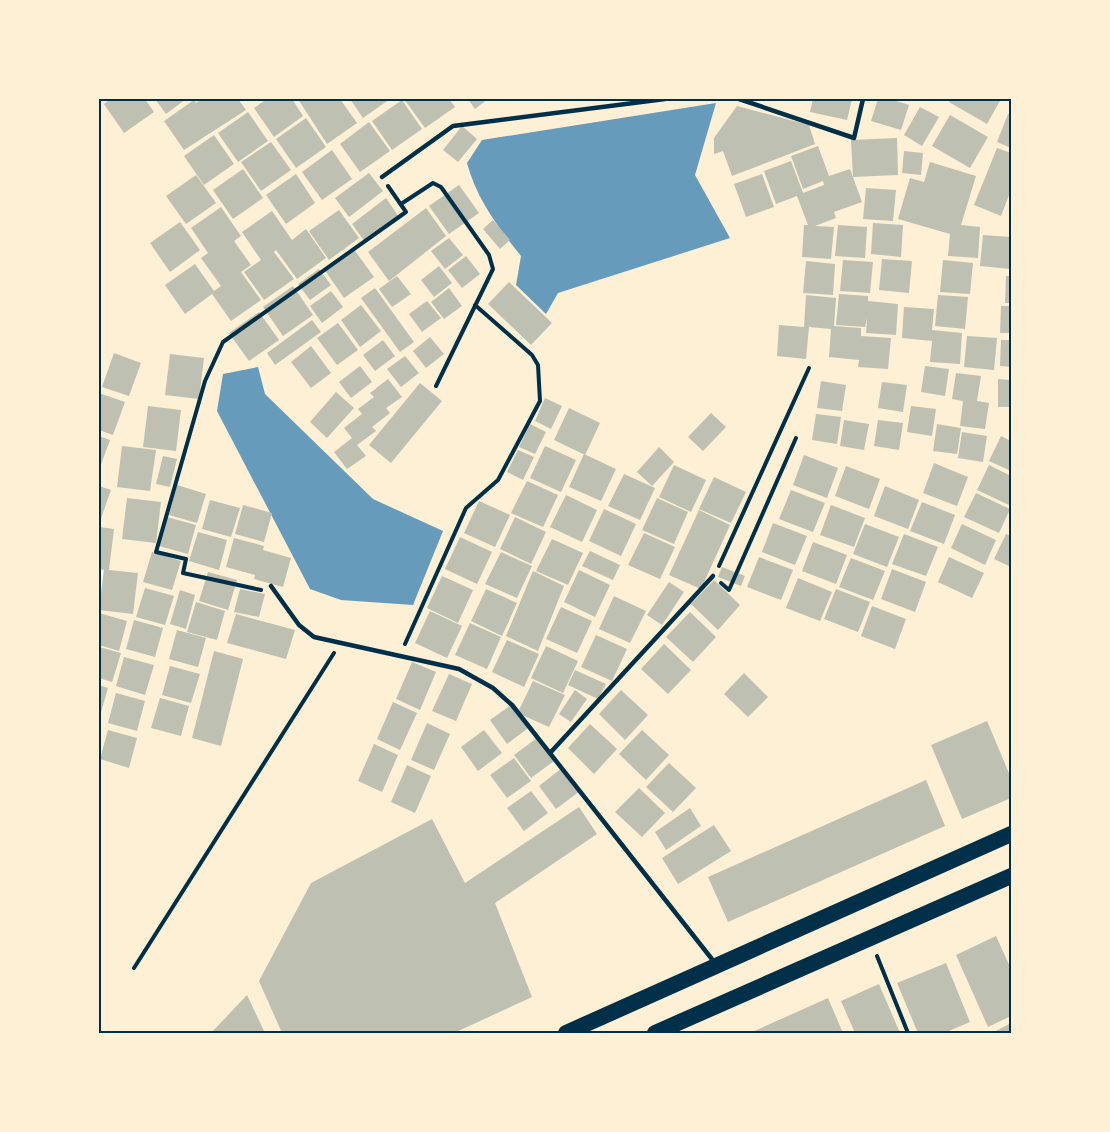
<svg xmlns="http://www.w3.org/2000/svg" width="1110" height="1132" viewBox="0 0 1110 1132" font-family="Raleway,sans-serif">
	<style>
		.water { fill: #669bbc }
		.building { fill: #bec0b2 }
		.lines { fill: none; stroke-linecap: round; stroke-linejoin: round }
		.path { stroke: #003049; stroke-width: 4 }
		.service { stroke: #003049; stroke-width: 4.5 }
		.trunk { stroke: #003049; stroke-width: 16 }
		.neatline { fill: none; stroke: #003049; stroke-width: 2 }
	</style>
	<rect width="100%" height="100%" fill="#fdf0d5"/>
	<g class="water">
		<path d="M716,103L695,175L730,238L558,293L546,314L516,285L521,256C498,227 477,200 467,163L482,140Z"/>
		<path d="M258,367L265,394L373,499L443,531L413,605L341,600L310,589L217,411L223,374Z"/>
	</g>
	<g class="building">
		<path d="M111,99H145L154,112L124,133L104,104Z"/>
		<path d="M155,99H186L166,114Z"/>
		<path d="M202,99H238L246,110L184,150L164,121L194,100L196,103Z"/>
		<path d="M267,99H292L303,116L274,137L254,108Z"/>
		<path d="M298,99H340L357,123L327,144Z"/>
		<path d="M350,99H390L363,118Z"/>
		<path d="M404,99H449L455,107L425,128Z"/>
		<path d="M468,99H488L475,109Z"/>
		<path d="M813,99H852L847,120L810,112Z"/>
		<path d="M878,99H890L909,105L901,130L871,121Z"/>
		<path d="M950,99H1001L987,124L949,102Z"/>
		<path d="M402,100L422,129L392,150L372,121Z"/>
		<path d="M737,106L809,125L815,144L732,176L723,151L714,154V138Z"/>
		<path d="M920,107L939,117L922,146L904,135Z"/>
		<path d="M248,112L268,141L238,162L218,133Z"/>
		<path d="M1008,114L1011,115V148L997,142Z"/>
		<path d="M950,115L988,137L970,168L932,146Z"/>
		<path d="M306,118L326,147L296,168L276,139Z"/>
		<path d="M369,122L390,151L360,172L340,144Z"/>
		<path d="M462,126L477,139L458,162L443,150Z"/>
		<path d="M214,135L234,164L204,185L184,156Z"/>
		<path d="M897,138L898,175L853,177L851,140Z"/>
		<path d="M271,142L291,170L261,191L241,162Z"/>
		<path d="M818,146L829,176L850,169L862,202L834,212L836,218L815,226L834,227L831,259L802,257L804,225H808L797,196L776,204L764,171L791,161L803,193L824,185L823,181L803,189L791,156Z"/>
		<path d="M997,148L1011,153V190L1001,216L974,205Z"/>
		<path d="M332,150L352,179L322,200L302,172Z"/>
		<path d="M904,151L923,153L921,175L902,173Z"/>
		<path d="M930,162L976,176L961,225L980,227L978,258L948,256L950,234L898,219L910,178L924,182Z"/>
		<path d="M243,169L263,198L233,219L213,190Z"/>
		<path d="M369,173L383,191L349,217L335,198Z"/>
		<path d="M296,174L315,203L286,224L266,195Z"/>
		<path d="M762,174L774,207L746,217L734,184Z"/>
		<path d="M196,175L216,203L186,224L166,196Z"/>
		<path d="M459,185L479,213L449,234L429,206Z"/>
		<path d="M866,188L896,190L893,221L863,219Z"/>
		<path d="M386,198L399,217L365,242L352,224Z"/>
		<path d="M221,207L241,236L234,241L251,265L241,272L261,300L231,321L212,294L185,314L165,285L195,264L214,291L221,286L201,258L208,253L191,228Z"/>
		<path d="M426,208L446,236L389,281L368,252Z"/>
		<path d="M339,210L359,238L329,260L309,231Z"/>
		<path d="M272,211L292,240L306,229L326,258L297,279L276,250L274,252L294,279L264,300L244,272L261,260L242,232Z"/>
		<path d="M493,220L510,240L500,249L483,229Z"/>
		<path d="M180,222L200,250L170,272L150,243Z"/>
		<path d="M873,223L903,225L901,257L871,254Z"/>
		<path d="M838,225L867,227L865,258L835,256Z"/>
		<path d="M983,235L1011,237L1010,269L980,266Z"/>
		<path d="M449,238L463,255L445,269L431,251Z"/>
		<path d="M353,248L374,277L344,298L324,269Z"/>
		<path d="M466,256L480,274L462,288L448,270Z"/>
		<path d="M882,259L912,261L909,293L879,290Z"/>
		<path d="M843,260L873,262L870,293L840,291Z"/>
		<path d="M943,260L973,263L970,294L940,292Z"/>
		<path d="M806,261L835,264L833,295L803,293Z"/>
		<path d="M439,266L452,283L434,297L421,280Z"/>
		<path d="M319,269L331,285L310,300L298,284Z"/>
		<path d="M397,276L411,294L392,307L379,289Z"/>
		<path d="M1006,276H1011V303H1005Z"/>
		<path d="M509,282L552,323L531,345L488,304Z"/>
		<path d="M293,286L313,315L283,336L263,307Z"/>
		<path d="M375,288L414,342L400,352L361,298Z"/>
		<path d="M449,288L462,306L444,319L431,302Z"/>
		<path d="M331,291L343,307L322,323L310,306Z"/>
		<path d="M839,294L868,296V301L898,304L896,335L866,333L867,318L865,327L836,325Z"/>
		<path d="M806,295L836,298L834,326L861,328V336L891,338L888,369L858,367L859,360L829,357L831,329L809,327L806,359L777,356L779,325L804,327Z"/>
		<path d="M938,295L968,297L965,329L935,326Z"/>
		<path d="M427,301L441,318L422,332L409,314Z"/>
		<path d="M361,305L381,331L360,347L341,320Z"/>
		<path d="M1001,306H1011V333H1000Z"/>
		<path d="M904,307L934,309L932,330L962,333L960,364L930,362L932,341L902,338Z"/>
		<path d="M259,312L279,340L249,361L229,333Z"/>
		<path d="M312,320L321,332L275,365L267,353Z"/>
		<path d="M338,323L358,350L337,365L317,338Z"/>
		<path d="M967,336L997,338L994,370L964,367Z"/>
		<path d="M430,337L444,354L426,368L413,351Z"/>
		<path d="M383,340L395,356L375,371L363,355Z"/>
		<path d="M1001,340H1011V367L1000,366Z"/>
		<path d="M311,346L331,373L311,388L291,362Z"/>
		<path d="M114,353L141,363L129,396L102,387Z"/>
		<path d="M170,354L204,358L199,399L165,395Z"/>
		<path d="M405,356L419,373L401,387L387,369Z"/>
		<path d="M360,366L372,382L351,398L339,382Z"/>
		<path d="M925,366L949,369L945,396L921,392Z"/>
		<path d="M956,373L981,376L977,401L989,403L985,429L960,426L963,401L952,399Z"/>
		<path d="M388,379L402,397L386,408L390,413L372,427L376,431L357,445L366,456L347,469L334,452L352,438L344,428L362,414L358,409L374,397L370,393Z"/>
		<path d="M998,379L1011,380V407H998Z"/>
		<path d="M821,381L846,385L842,411L817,408Z"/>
		<path d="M882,382L907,385L903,412L878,408Z"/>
		<path d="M420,383L442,401L391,463L369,445Z"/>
		<path d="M336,392L354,408L327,438L310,422Z"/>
		<path d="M99,393L125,402L113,435L99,430Z"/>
		<path d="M545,398L562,406L551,429L535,421Z"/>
		<path d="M148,406L181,410L176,451L143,447Z"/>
		<path d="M911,406L936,409L932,436L907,432Z"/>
		<path d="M569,408L600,423L585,455L554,440Z"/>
		<path d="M711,413L726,427L703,451L688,437Z"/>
		<path d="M816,414L841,417L837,444L812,440Z"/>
		<path d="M844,420L869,424L864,450L840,446Z"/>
		<path d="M878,420L903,423L899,450L874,446Z"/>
		<path d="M530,424L546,432L535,454L519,447Z"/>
		<path d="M937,424L961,428L957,454L933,451Z"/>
		<path d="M962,432L987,436L983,462L958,458Z"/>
		<path d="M99,436L110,440L99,470Z"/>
		<path d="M1001,436L1011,441V471L989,461Z"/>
		<path d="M122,446L156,450L150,491L117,487Z"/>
		<path d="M545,446L576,460L561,492L530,478Z"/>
		<path d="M659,447L674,462L652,486L637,472Z"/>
		<path d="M518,450L534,457L523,480L507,472Z"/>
		<path d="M584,454L616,469L601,501L569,487Z"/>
		<path d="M804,455L838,468L827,498L793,485Z"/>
		<path d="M163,456L177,459L170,487L156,484Z"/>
		<path d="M934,463L968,477L957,506L923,493Z"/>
		<path d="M674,465L706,480L691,512L659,497Z"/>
		<path d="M989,465L1011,476V506L977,490Z"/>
		<path d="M846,466L880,479L869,509L835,496Z"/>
		<path d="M624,474L655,488L640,520L608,506Z"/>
		<path d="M714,477L746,492L731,523L699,509Z"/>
		<path d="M527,481L558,495L543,527L511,513Z"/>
		<path d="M177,485L206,494L197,523L169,515Z"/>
		<path d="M99,486L111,490L99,524Z"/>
		<path d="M885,486L919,500L908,529L874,516Z"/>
		<path d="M791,490L825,503L813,532L779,519Z"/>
		<path d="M976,493L1010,509L999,533L964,517Z"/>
		<path d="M566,495L597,510L582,542L550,527Z"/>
		<path d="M127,498L161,502L156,543L122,539Z"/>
		<path d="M657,498L688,512L674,544L642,530Z"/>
		<path d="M210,500L240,508L231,537L202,529Z"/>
		<path d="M479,501L510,515L495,547L464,533Z"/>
		<path d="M922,502L955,515L944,544L910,531Z"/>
		<path d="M243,505L272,513L264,542L235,534Z"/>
		<path d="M831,505L865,518L854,547L820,535Z"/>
		<path d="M604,509L636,524L621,556L589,541Z"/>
		<path d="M699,510L730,525L701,589L669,575Z"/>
		<path d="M167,517L196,525L188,554L159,546Z"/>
		<path d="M515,517L546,532L531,564L500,549Z"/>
		<path d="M773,523L807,536L795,565L762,552Z"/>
		<path d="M865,524L899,537L887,567L853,554Z"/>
		<path d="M962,524L996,540L985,565L951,548Z"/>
		<path d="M99,527L114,529L109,570L138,573L133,614L99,610L104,570L99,569Z"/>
		<path d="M198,532L227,540L219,570L189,561Z"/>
		<path d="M644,533L675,547L660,579L628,565Z"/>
		<path d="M904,534L938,547L926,576L892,564Z"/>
		<path d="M1006,534L1011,536V567L994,559Z"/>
		<path d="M460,537L492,552L477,584L445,569Z"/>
		<path d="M234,538L264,546L263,550L291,558L283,587L254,579L255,575L226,567Z"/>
		<path d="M552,539L583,553L568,585L536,571Z"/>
		<path d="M813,542L847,555L836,584L802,571Z"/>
		<path d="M590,551L620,565L613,580L582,566Z"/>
		<path d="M152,552L181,561L172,590L143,582Z"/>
		<path d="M501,552L532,566L517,598L485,584Z"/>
		<path d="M759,557L793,570L781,600L747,587Z"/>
		<path d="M949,557L984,573L972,598L938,582Z"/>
		<path d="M851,558L885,571L873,600L839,587Z"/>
		<path d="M722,567L745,576L741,586L718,577Z"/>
		<path d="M892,569L926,582L915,612L881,599Z"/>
		<path d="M579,570L610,585L595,617L564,602Z"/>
		<path d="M533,571L564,586L538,651L506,636Z"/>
		<path d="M208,572L237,580L228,610L199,601Z"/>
		<path d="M442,576L473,590L458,623L427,608Z"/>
		<path d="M798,578L832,592L820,621L786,608Z"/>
		<path d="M714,580L740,605L718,630L691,604Z"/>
		<path d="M669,582L684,592L662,625L647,615Z"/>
		<path d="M145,588L174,596L165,625L136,617Z"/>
		<path d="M240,589L265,594L259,617L234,612Z"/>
		<path d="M486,589L517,603L502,636L471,621Z"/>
		<path d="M836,589L870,602L858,632L824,619Z"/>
		<path d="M180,590L195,595L186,629L170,624Z"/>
		<path d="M614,596L646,611L630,643L599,629Z"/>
		<path d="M196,602L225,611L217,640L187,632Z"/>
		<path d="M872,606L906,619L895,649L861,636Z"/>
		<path d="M561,607L592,621L577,653L546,639Z"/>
		<path d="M430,611L462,626L447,658L415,643Z"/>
		<path d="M690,612L716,637L693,662L666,637Z"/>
		<path d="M99,613L127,621L119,651L99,645Z"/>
		<path d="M236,614L295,630L286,659L227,643Z"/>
		<path d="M134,620L163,628L155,657L126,649Z"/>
		<path d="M470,623L501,637L487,669L455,655Z"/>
		<path d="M177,630L206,638L198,667L169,659Z"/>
		<path d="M596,635L627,649L612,681L581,667Z"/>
		<path d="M507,640L539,654L524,687L492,672Z"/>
		<path d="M664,644L691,670L668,694L641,669Z"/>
		<path d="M546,646L578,661L563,693L531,678Z"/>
		<path d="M99,647L121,653L112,682L99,678Z"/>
		<path d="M214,651L243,659L221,746L192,738Z"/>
		<path d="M124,657L154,665L145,695L116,686Z"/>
		<path d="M412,662L436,672L420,710L396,699Z"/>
		<path d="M170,666L200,674L191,703L162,695Z"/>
		<path d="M575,670L606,684L598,699L568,685Z"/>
		<path d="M744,673L768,697L748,717L724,694Z"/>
		<path d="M449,674L472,684L456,721L432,711Z"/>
		<path d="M533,681L565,695L549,727L522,715L531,726L507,744L490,720L514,703L519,710Z"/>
		<path d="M99,685L108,688L100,716H99Z"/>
		<path d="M575,690L587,699L571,722L559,714Z"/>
		<path d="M621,690L648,715L625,740L599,714Z"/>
		<path d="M116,693L145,701L137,731L108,723Z"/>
		<path d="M160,698L189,706L181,736L151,728Z"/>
		<path d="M393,702L417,713L400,750L377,739Z"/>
		<path d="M987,721L1011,778V798L962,819L931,745Z"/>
		<path d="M427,723L450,734L434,770L411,760Z"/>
		<path d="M590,724L617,749L594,774L568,748Z"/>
		<path d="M108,730L137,738L129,768L100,759Z"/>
		<path d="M484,730L502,753L478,771L461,747Z"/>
		<path d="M642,730L669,755L646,780L619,754Z"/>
		<path d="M537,738L554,761L531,778L514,755Z"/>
		<path d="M374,744L398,755L382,792L358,781Z"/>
		<path d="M514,758L531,781L507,798L490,775Z"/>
		<path d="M669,763L696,788L673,812L646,787Z"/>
		<path d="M407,765L431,776L415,813L391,802Z"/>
		<path d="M562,768L580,791L556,809L539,786Z"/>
		<path d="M926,780L945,826L728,922L708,877Z"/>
		<path d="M639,788L665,813L642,837L615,812Z"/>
		<path d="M531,791L548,813L524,831L507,808Z"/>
		<path d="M579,807L597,834L495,903L532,997L454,1033H282L259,981L311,883L432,819L465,883Z"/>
		<path d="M690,808L701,826L666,850L655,832Z"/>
		<path d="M714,825L731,851L678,884L662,858Z"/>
		<path d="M996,936L1011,969V1016L988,1027L956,955Z"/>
		<path d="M946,963L970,1022L944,1033H918L897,983Z"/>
		<path d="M879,984L900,1033H855L841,1001Z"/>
		<path d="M247,995L265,1033H211Z"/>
		<path d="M828,998L843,1033H750Z"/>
		<path d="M1011,1023V1033H992Z"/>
	</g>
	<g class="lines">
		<g class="path">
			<path d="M401,204L433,183L441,187L489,255L493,269L436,386"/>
			<path d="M719,566L809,368"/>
			<path d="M721,583L729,590L796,438"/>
			<path d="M261,590L183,573L186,559L156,552L205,381L223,342L406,212L388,186"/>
			<path d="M405,644L466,508L498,480L540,401L538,365L532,355L475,305"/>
			<path d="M877,956L908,1033"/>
			<path d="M134,968L334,653"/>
		</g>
		<g class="service">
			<path d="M739,99L854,138L863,99"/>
			<path d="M382,177L453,126L665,99"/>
			<path d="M271,586L299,625L314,637L459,669L493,688L512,705L715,963"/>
			<path d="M550,753L713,576"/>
		</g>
		<g class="trunk">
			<path d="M566,1033L1011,834"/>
			<path d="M655,1033L1011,876"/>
		</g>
	</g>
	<rect width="1110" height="1132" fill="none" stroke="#fdf0d5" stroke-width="201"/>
	<rect x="100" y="100" width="910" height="932" class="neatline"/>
</svg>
